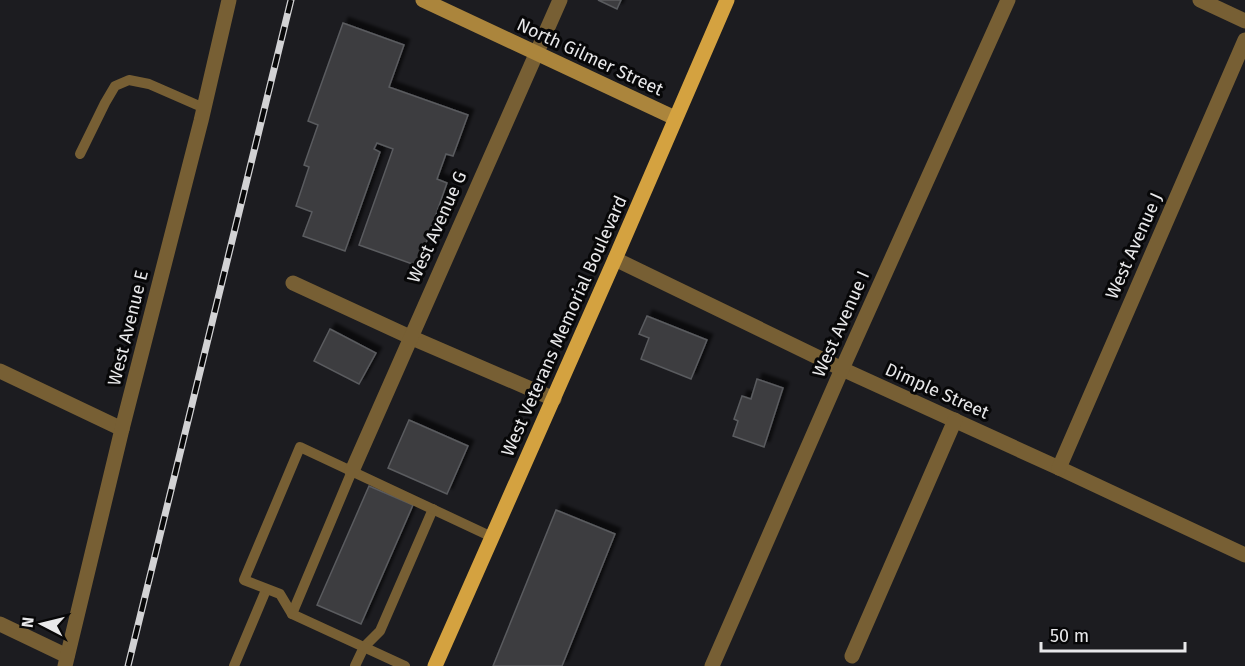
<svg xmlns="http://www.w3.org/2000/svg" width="1245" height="666" viewBox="0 0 1245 666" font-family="'Fira Sans',sans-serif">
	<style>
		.building { fill: #3e3e41; stroke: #5a5b5f; stroke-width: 1.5; filter: url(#shadow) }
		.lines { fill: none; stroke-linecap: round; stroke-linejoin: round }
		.lane { stroke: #775f34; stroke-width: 10 }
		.street { stroke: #775f34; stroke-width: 15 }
		.secondary { stroke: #ab853c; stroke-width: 15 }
		.primary { stroke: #d4a240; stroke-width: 15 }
		.rail-casing { stroke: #d2d2d4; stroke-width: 7 }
		.rail { stroke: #070708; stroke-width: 4.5; stroke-dasharray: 14; stroke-linecap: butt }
		.labels { text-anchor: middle; stroke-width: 6; stroke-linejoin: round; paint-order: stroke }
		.street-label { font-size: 18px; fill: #e8e8ea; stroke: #070708 }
	</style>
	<defs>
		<filter id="shadow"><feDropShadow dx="5.5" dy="-5.5" stdDeviation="1.5" flood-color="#0009"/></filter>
	</defs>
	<rect width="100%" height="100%" fill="#1c1c20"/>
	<g class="building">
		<path d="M598,0H621L617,9Z"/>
		<path d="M343,23L404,45L389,87L468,115L453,156L446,154L437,179L447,183L418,266L359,245L393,149L377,143L374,149L380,152L345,251L303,236L312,212L296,206L309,167L304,165L318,125L308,121Z"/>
		<path d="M647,316L707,340L691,379L641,359L649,338L639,334Z"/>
		<path d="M330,329L376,353L359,384L314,361Z"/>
		<path d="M757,379L783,388L764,447L733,436L738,421L734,419L742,396L751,399Z"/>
		<path d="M409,420L468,446L447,494L388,468Z"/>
		<path d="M369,486L413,505L361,624L317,605Z"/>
		<path d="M556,510L615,534L562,666H493Z"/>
	</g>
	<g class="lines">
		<g class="lane">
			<path d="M80,154L105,103L115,86L129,80L149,84L204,108"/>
			<path d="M292,614L352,471"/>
			<path d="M234,666L266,590"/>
			<path d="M355,666L364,647L380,631L433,509"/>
			<path d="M405,666L292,614L280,594L244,580L300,447L492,537"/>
		</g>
		<g class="street">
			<path d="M1200,0L1245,21"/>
			<path d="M615,259L842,369L1059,468L1245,555"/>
			<path d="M293,283L410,337L554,399"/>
			<path d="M0,371L122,429"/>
			<path d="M1059,468L1245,40"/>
			<path d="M352,471L560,0"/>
			<path d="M0,624L67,656"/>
			<path d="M852,656L955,420"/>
			<path d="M65,666L122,429L201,121L229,0"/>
			<path d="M712,666L842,369L1008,0"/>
		</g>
		<path class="secondary" d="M423,0L675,118"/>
		<path class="primary" d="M435,666L615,259L727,0"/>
		<defs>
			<path id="rail" d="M128,666L291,0"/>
		</defs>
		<use href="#rail" class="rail-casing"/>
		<use href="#rail" class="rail"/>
	</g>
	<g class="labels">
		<g class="street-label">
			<text transform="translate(590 57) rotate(25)" y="6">North Gilmer Street</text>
			<text transform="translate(437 227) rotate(-66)" y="6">West Avenue G</text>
			<text transform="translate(1134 246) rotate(-66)" y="6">West Avenue J</text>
			<text transform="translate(841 324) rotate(-66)" y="6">West Avenue I</text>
			<text transform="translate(564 326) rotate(-66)" y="6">West Veterans Memorial Boulevard</text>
			<text transform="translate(128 328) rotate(-76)" y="6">West Avenue E</text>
			<text transform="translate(937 391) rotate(24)" y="6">Dimple Street</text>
		</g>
	</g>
	<g transform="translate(42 624) rotate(277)" stroke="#070708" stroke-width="4.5" paint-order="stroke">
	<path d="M0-4.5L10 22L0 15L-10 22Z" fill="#e8e8ea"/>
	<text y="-9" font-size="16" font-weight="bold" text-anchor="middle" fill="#e8e8ea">N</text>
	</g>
	<path d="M1041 642v9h144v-9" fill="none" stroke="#e8e8ea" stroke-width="3"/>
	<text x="1050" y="642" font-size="18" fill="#e8e8ea" stroke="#070708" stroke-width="4.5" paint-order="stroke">50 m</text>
</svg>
